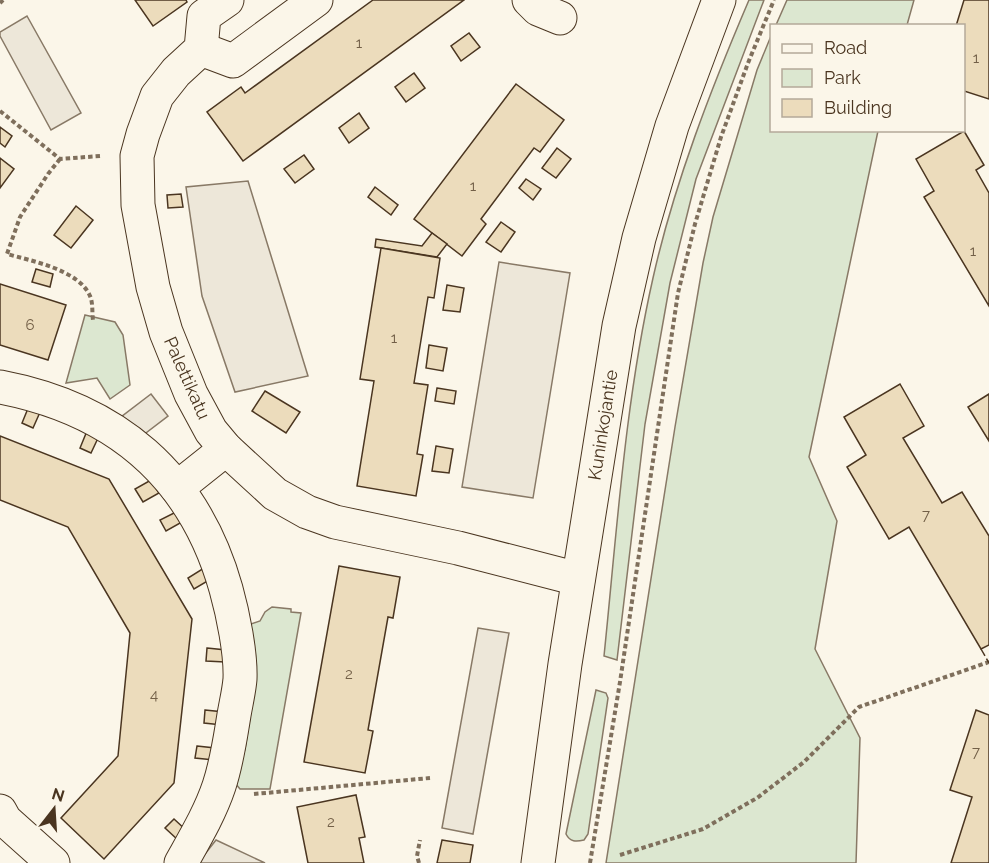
<svg xmlns="http://www.w3.org/2000/svg" width="989" height="863" viewBox="0 0 989 863" font-family="Raleway,sans-serif">
	<style>
		.green { fill: #dce7d0; stroke: #887966; stroke-width: 1.5 }
		.parking { fill: #ede7d9; stroke: #887966; stroke-width: 1.5 }
		.building { fill: #ecdcbc; stroke: #4a3520; stroke-width: 1.5 }
		.lines { fill: none; stroke-linecap: round; stroke-linejoin: round }
		.minor-casing { stroke: #4a3520; stroke-width: 35 }
		.secondary-casing { stroke: #4a3520; stroke-width: 35 }
		.path { stroke: #7f6f5c; stroke-width: 4; stroke-dasharray: 4.5 3; stroke-linecap: butt }
		.minor { stroke: #fbf6e9; stroke-width: 33 }
		.secondary { stroke: #fbf6e9; stroke-width: 33 }
		.fence { stroke: #4a3520; stroke-width: 1.5; stroke-dasharray: 8 3; stroke-linecap: butt }
		.labels { text-anchor: middle; stroke-width: 4.5; stroke-linejoin: round; paint-order: stroke }
		.number-label { font-size: 15px; fill: #725f47 }
		.street-label { font-size: 18px; fill: #4a3520; stroke: #fbf6e9 }
	</style>
	<rect width="100%" height="100%" fill="#fbf6e9"/>
	<g class="green">
		<path d="M749,0H764L696,179L670,283L645,424L617,660L604,656C617,530 625,402 653,278C674,184 711,89 749,0Z"/>
		<path d="M787,0H914L907,25H776Z"/>
		<path d="M771,36L772,130L878,131L809,457L837,521L815,649L860,738L856,863H606L675,427L703,263L713,217L757,70Z"/>
		<path d="M85,315L115,322L123,335L130,385L110,399L97,378L66,383Z"/>
		<path d="M272,607L291,609V612L301,613L270,789H240L235,783L245,749L253,699L251,624L260,621L265,612Z"/>
		<path d="M596,690L606,693L608,698L588,834L584,840C576,842 570,842 566,834Z"/>
	</g>
	<g class="parking">
		<path d="M27,16L81,113L51,130L0,36V32Z"/>
		<path d="M248,181L308,376L235,392L202,296L186,187Z"/>
		<path d="M499,262L570,273L533,498L462,487Z"/>
		<path d="M151,394L168,416L138,439L121,417Z"/>
		<path d="M478,628L509,633L473,834L442,828Z"/>
		<path d="M216,840L265,863H198Z"/>
	</g>
	<g class="building">
		<path d="M135,0H186L187,2L153,26Z"/>
		<path d="M373,0H464L243,161L207,112L241,87L245,93Z"/>
		<path d="M964,0H989V99L964,91V26H956Z"/>
		<path d="M469,33L480,47L461,61L451,46Z"/>
		<path d="M414,73L425,88L406,102L395,87Z"/>
		<path d="M516,84L564,120L540,152L534,148L481,219L486,224L462,256L414,219Z"/>
		<path d="M359,113L369,128L349,143L339,128Z"/>
		<path d="M0,127L12,136L5,147L0,143Z"/>
		<path d="M964,131L984,165L976,170L989,193V306L924,197L934,191L916,159Z"/>
		<path d="M557,148L571,159L556,178L542,168Z"/>
		<path d="M304,155L314,169L295,183L284,169Z"/>
		<path d="M0,158L14,169L0,188Z"/>
		<path d="M526,179L541,189L533,200L519,188Z"/>
		<path d="M375,187L398,205L391,215L368,197Z"/>
		<path d="M181,194L183,207L168,208L167,195Z"/>
		<path d="M76,206L93,220L71,248L54,235Z"/>
		<path d="M501,222L515,232L501,252L486,242Z"/>
		<path d="M432,233L447,244L437,257L375,247L376,239L422,246Z"/>
		<path d="M381,248L440,258L434,298L428,297L414,383L428,385L417,454L423,455L416,496L357,486L374,381L360,379Z"/>
		<path d="M36,269L53,274L50,287L32,282Z"/>
		<path d="M0,284L66,305L48,360L0,345Z"/>
		<path d="M447,285L464,288L460,312L443,310Z"/>
		<path d="M429,345L447,348L443,371L426,368Z"/>
		<path d="M900,384L924,426L903,438L942,503L962,492L989,536V645L981,649L909,527L889,539L847,467L866,455L844,417Z"/>
		<path d="M437,388L456,391L454,404L435,401Z"/>
		<path d="M265,391L300,412L286,433L252,411Z"/>
		<path d="M989,394V441L968,407Z"/>
		<path d="M29,406L41,410L33,428L22,423Z"/>
		<path d="M87,431L99,436L91,453L80,448Z"/>
		<path d="M0,436L109,479L192,619L174,783L104,859L61,818L118,756L130,633L68,527L0,500Z"/>
		<path d="M436,446L453,449L449,473L432,471Z"/>
		<path d="M151,480L159,493L143,502L135,489Z"/>
		<path d="M176,512L182,522L166,531L160,520Z"/>
		<path d="M339,566L400,577L393,618L388,617L368,730L373,731L365,773L304,762Z"/>
		<path d="M204,568L211,579L194,589L188,578Z"/>
		<path d="M207,648L226,650L225,662L206,661Z"/>
		<path d="M205,710L224,712L222,725L204,723Z"/>
		<path d="M976,710L989,715V863H951L972,797L950,790Z"/>
		<path d="M197,746L215,748L214,760L195,758Z"/>
		<path d="M356,795L365,837L359,838L364,863H308L297,807Z"/>
		<path d="M174,819L187,831L178,840L165,828Z"/>
		<path d="M442,840L473,845L470,863H437Z"/>
	</g>
	<g class="lines">
		<defs>
			<g id="minor">
				<path d="M227,0L204,16L201,49L176,72L157,96L143,134L137,156L138,205L153,287L166,332L191,394L211,431L226,449L275,494L307,512L335,522L458,548L578,579"/>
				<path d="M529,0L538,9L560,18"/>
				<path d="M201,49L233,61L316,0"/>
				<path d="M0,387C115,409 194,475 226,589C233,614 241,653 240,679C239,691 236,703 234,715C230,739 227,762 219,786C210,813 195,838 181,863"/>
				<path d="M177,488L226,449"/>
				<path d="M0,811L5,820L53,863"/>
			</g>
			<path id="secondary" d="M538,863L565,664L619,326L639,238L672,126L719,0"/>
		</defs>
		<use href="#minor" class="minor-casing"/>
		<use href="#secondary" class="secondary-casing"/>
		<g class="path">
			<path d="M0,3L3,0"/>
			<path d="M0,111L60,159L100,156"/>
			<path d="M60,159L48,174L20,217L7,254C32,261 79,270 90,296C93,302 92,313 93,320"/>
			<path d="M254,794L430,778"/>
			<path d="M620,855L703,829L757,798L804,762L859,707L989,662"/>
			<path d="M419,863L417,856L420,840"/>
			<path d="M590,863L620,682L678,293L695,224L721,137L748,63L774,0"/>
		</g>
		<use href="#minor" class="minor"/>
		<use href="#secondary" class="secondary"/>
		<path class="fence" d="M981,649L989,663"/>
	</g>
	<g class="labels">
		<g class="number-label">
			<text x="359" y="48">1</text>
			<text x="976" y="63">1</text>
			<text x="473" y="191">1</text>
			<text x="973" y="256">1</text>
			<text x="30" y="330">6</text>
			<text x="394" y="343">1</text>
			<text x="926" y="520">7</text>
			<text x="349" y="679">2</text>
			<text x="154" y="700">4</text>
			<text x="976" y="757">7</text>
			<text x="331" y="827">2</text>
		</g>
		<g class="street-label">
			<text transform="translate(187 378) rotate(66)" y="6">Palettikatu</text>
			<text transform="translate(603 425) rotate(-81)" y="6">Kuninkojantie</text>
		</g>
	</g>
	<rect x="770" y="24" width="195" height="108" fill="#fbf6e9" stroke="#b4a999" stroke-width="1.5"/>
	<rect x="782" y="44" width="30" height="9" fill="#fbf6e9" stroke="#b4a999" stroke-width="1.5"/>
	<text x="824" y="54" font-size="18" fill="#4a3520">Road</text>
	<rect x="782" y="69" width="30" height="18" fill="#dce7d0" stroke="#b4a999" stroke-width="1.5"/>
	<text x="824" y="84" font-size="18" fill="#4a3520">Park</text>
	<rect x="782" y="99" width="30" height="18" fill="#ecdcbc" stroke="#b4a999" stroke-width="1.5"/>
	<text x="824" y="114" font-size="18" fill="#4a3520">Building</text>
	<g transform="translate(54 809) rotate(17)" stroke="#fbf6e9" stroke-width="4.5" paint-order="stroke">
	<path d="M0-4.5L10 22L0 15L-10 22Z" fill="#4a3520"/>
	<text y="-9" font-size="16" font-weight="bold" text-anchor="middle" fill="#4a3520">N</text>
	</g>
</svg>
